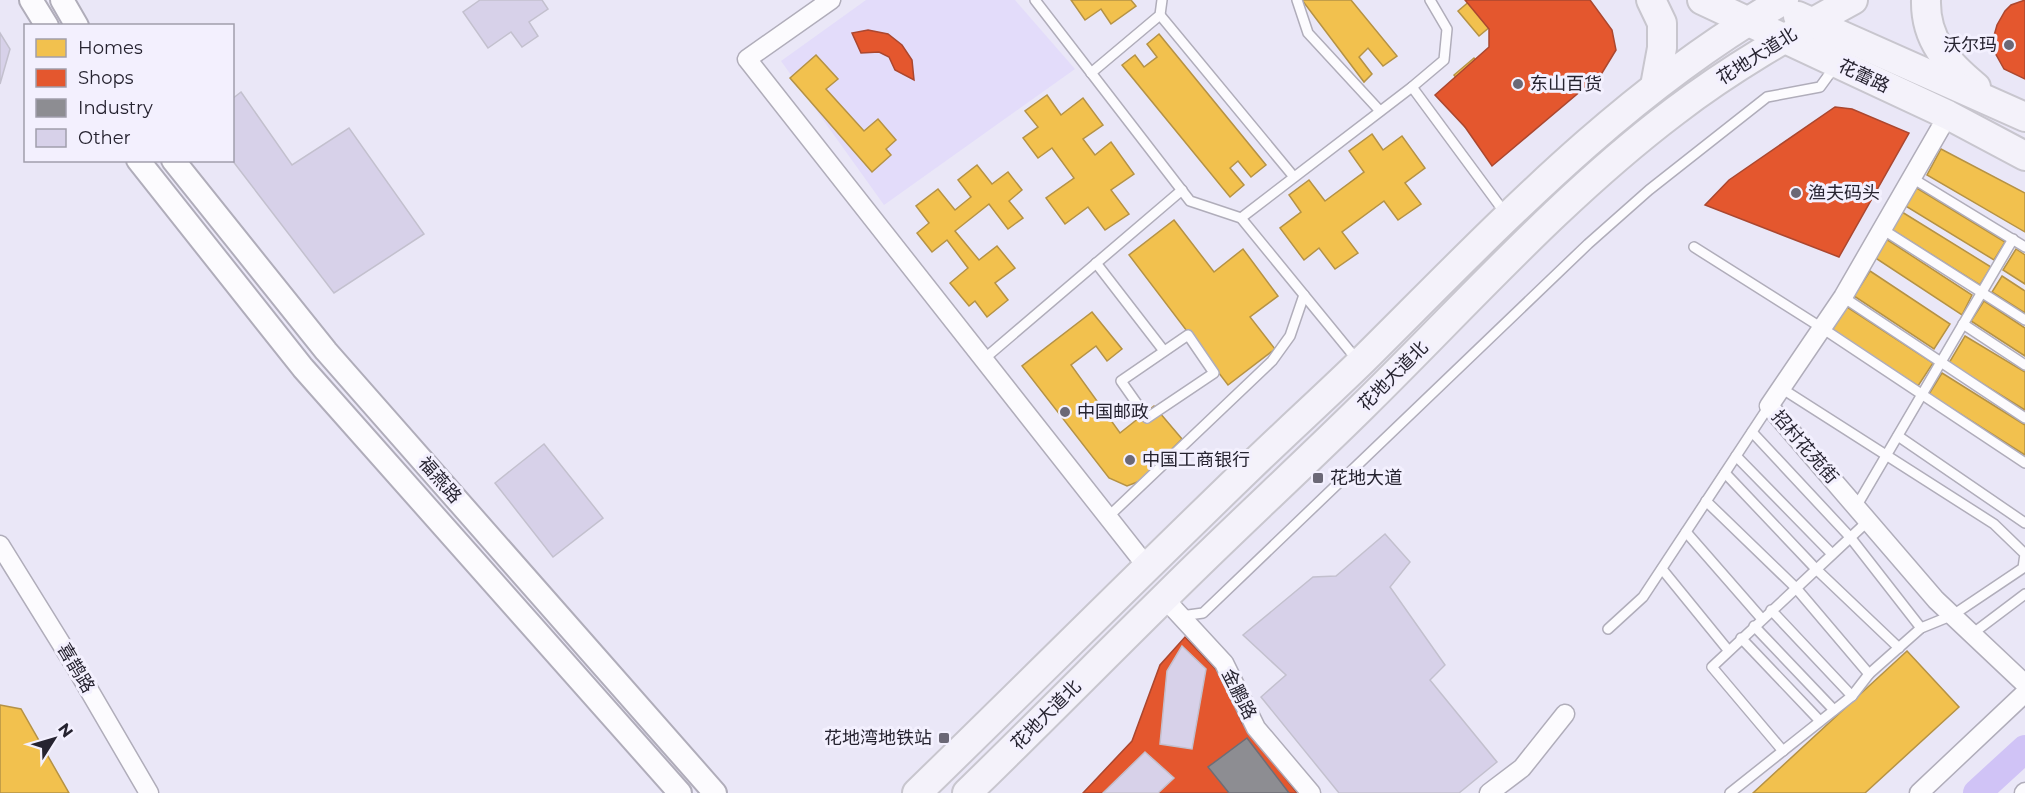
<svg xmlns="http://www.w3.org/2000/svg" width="2025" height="793" viewBox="0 0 2025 793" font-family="Montserrat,'Noto Sans SC',sans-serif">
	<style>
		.built { fill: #e3dcfa }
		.homes { fill: #f2c14e; stroke: #b59245; stroke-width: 1.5 }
		.shops { fill: #e4572e; stroke: #ab472f; stroke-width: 1.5 }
		.industry { fill: #8d8d92; stroke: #6e6d75; stroke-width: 1.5 }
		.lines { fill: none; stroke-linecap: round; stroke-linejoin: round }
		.river { stroke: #d0c3f6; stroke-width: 28 }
		.building { fill: #d7d1e9; stroke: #c3c0ce; stroke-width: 1.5 }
		.service-casing { stroke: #b0adba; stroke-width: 12 }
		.minor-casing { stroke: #b0adba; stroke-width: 21 }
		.tertiary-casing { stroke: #b0adba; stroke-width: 26 }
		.primary-casing { stroke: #c8c6ce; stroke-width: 32 }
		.service { stroke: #fcfbfe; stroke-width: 9 }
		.minor { stroke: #fcfbfe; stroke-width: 18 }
		.tertiary { stroke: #fcfbfe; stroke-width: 22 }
		.primary { stroke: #f4f2fa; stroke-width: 28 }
		.poi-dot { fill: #6b6876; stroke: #f3f0fe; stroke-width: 2 }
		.labels { text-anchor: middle; stroke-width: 6; stroke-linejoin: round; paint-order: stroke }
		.poi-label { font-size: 18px; fill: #262330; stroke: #f3f0fe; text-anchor: start }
		.street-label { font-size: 18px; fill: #262330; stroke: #f3f0fe }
	</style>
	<rect width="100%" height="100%" fill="#eae7f7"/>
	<path class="built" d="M866,0H1015L1075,69L884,205L781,61Z"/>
	<g class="homes">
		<path d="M1071,0H1131L1136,6L1111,24L1101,9L1085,20Z"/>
		<path d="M1302,0H1351L1397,56L1383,66L1368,48L1359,57L1372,74L1364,82Z"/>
		<path d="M1471,0H1531L1522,7L1536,24L1553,9L1573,33L1554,48L1567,63L1543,84L1524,62L1502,80L1510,89L1499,98L1512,113L1495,128L1482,112L1465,127L1445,102L1464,87L1454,75L1474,58L1488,76L1519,50L1496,22L1479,36L1458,11Z"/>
		<path d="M1159,34L1266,165L1251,177L1238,161L1230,168L1244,185L1230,197L1122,65L1135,55L1144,67L1157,57L1147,44Z"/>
		<path d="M816,55L838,79L826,89L864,131L878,119L896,140L886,149L891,155L872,172L790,78Z"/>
		<path d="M1047,95L1061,115L1083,98L1103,125L1083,139L1095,155L1111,142L1134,174L1111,190L1129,214L1105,230L1088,207L1065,224L1046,198L1074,178L1052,148L1038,158L1023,138L1038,127L1025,111Z"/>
		<path d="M1372,134L1383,150L1402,136L1425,168L1405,183L1421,204L1398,220L1384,201L1342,232L1358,253L1335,269L1319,248L1304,260L1280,228L1301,212L1289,195L1309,180L1325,201L1364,172L1349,151Z"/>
		<path d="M1941,149L2025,193V232L1927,175Z"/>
		<path d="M977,165L992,184L1008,172L1022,190L1009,201L1023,218L1008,229L989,204L955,231L979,260L997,246L1015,268L995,283L1008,300L987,317L975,301L969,306L950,283L968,268L947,240L932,252L917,233L929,223L916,206L938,189L955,210L971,197L958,180Z"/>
		<path d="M1915,187L2005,242L1994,260L1904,205Z"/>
		<path d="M1902,212L1991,267L1980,285L1891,229Z"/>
		<path d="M1174,220L1214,272L1243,249L1278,296L1250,317L1275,349L1228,385L1129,255Z"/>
		<path d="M1886,239L1972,295L1962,315L1874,257Z"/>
		<path d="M2016,249L2025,255V284L2003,270Z"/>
		<path d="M1870,271L1950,324L1934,349L1854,296Z"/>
		<path d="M2002,276L2025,291V313L1992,292Z"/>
		<path d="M1984,301L2025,328V356L1971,321Z"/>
		<path d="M1847,307L1933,363L1918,386L1832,330Z"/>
		<path d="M1092,312L1122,349L1107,361L1096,346L1071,365L1120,433L1154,406L1182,439L1140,481L1127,486L1109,478L1022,366Z"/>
		<path d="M1965,336L2025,372V410L1949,363Z"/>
		<path d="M1942,373L2025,425V455L1929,394Z"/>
		<path d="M1907,651L1959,707L1865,793H1753Z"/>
		<path d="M0,705L21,709L69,793H0Z"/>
	</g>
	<g class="shops">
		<path d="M1465,0H1590L1612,30L1616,50L1602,73L1492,166L1465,127L1435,95L1489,47V29Z"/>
		<path d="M2025,0V79L2004,69L1994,51L1993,39L1997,25L2005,11L2011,5Z"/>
		<path d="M868,30L888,34L902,45L912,60L914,80L895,70L889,57L879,52L861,53L852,33Z"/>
		<path d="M1835,107L1852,109L1909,133L1839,257L1705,205L1729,180Z"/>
		<path d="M1185,637L1222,676L1242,723L1297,793H1083L1132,741L1160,665Z"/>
	</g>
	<path class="industry" d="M1247,738L1289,793H1229L1208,767Z"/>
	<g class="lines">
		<path class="river" d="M1977,793L2025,749"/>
	</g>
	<g class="building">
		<path d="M480,0H542L548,9L529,22L538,36L522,47L511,32L488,48L463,12Z"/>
		<path d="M0,33L10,49L0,84Z"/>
		<path d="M241,92L292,165L349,128L424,234L334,293L232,160V99Z"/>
		<path d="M544,444L603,518L553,557L495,483Z"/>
		<path d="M1385,534L1410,562L1390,587L1445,665L1430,680L1497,762L1459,793H1339L1261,697L1286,675L1243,635L1313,577L1336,576Z"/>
		<path d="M1182,646L1206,669L1192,749L1160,744L1167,671Z"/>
		<path d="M1145,752L1174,778L1158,793H1103Z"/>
	</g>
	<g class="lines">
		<defs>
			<g id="service">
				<path d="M1035,0L1190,201L1241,218L1358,361"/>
				<path d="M1297,0L1308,33L1380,111"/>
				<path d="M1160,15L1294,177"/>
				<path d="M1091,73L1160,15L1162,0"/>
				<path d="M1412,87L1505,213"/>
				<path d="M1912,178L2025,247"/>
				<path d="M1241,218L1412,87L1444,60L1447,29L1430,0"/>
				<path d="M1882,229L2025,320"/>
				<path d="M1694,247L1822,328L2025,463"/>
				<path d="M1096,263L1164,351"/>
				<path d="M1843,297L2025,418"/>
				<path d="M1963,324L2025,365"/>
				<path d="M1188,335L1214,373L1147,418L1121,381Z"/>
				<path d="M984,359L1182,190"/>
				<path d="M1752,432L1850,537L1921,628"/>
				<path d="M1898,436L2025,523"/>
				<path d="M1736,456L1832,554"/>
				<path d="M1725,473L1816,569L1899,648"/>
				<path d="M1706,501L1796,588L1869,674"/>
				<path d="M1856,507L2013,239"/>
				<path d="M1108,517L1272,361L1290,336L1304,295"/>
				<path d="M1686,532L1762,619"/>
				<path d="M1662,569L1728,650"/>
				<path d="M1771,610L1852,696"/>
				<path d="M1181,616L1203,613L1588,244L1649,190L1767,97L1820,87L1836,65"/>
				<path d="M1754,626L1834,710"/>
				<path d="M1608,629L1643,597L1769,406"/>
				<path d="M1972,634L2025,594"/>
				<path d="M1741,638L1820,721"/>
				<path d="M1783,751L1712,667L1868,521"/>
				<path d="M1730,793L1852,696L1869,674L1921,628L1953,615L2023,568L2025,554L1994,524L1781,388"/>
			</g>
			<g id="minor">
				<path d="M831,0L747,59L1148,568"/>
				<path d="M1948,115L1843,297L1769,406L1936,600L2025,684"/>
				<path d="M0,545L75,666L149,793"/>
				<path d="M1164,598L1224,663L1256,728L1311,793"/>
				<path d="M1489,793L1522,768L1565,714"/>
				<path d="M1919,793L2025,693"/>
				<path d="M2024,793L2025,792"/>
			</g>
			<g id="tertiary">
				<path d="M31,0L47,26"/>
				<path d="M62,0L77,26"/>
				<path d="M138,160L303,368L680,793"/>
				<path d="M173,160L326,351L715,793"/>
			</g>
			<g id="primary">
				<path d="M1651,0L1662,23V48L1655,86"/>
				<path d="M1702,0L1948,115L2025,156"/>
				<path d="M1926,0C1925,40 1947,63 1976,87"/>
				<path d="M1798,16L2025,117"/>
				<path d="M917,793C1027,686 1136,577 1247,470C1285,433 1325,397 1363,360C1494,230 1622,92 1784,0"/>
				<path d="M967,793C1033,729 1098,663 1163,599C1228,534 1296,472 1362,407C1464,307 1560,198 1675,111C1731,68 1791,34 1853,0"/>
			</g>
		</defs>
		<use href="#service" class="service-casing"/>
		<use href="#minor" class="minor-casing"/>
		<use href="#tertiary" class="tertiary-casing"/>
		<use href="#primary" class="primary-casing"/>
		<use href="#service" class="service"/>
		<use href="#minor" class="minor"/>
		<use href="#tertiary" class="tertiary"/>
		<use href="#primary" class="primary"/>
	</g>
	<g class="poi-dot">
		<circle cx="2009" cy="45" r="6"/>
		<circle cx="1518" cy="84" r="6"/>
		<circle cx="1796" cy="193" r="6"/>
		<circle cx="1065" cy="412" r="6"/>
		<circle cx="1130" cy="460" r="6"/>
		<rect x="1312" y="472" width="12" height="12" rx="3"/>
		<rect x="938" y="732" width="12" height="12" rx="3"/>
	</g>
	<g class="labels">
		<g class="poi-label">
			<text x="1997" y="51" text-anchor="end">沃尔玛</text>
			<text x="1530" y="90">东山百货</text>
			<text x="1808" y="199">渔夫码头</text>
			<text x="1077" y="418">中国邮政</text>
			<text x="1142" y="466">中国工商银行</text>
			<text x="1330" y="484">花地大道</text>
			<text x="932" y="744" text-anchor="end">花地湾地铁站</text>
		</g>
		<g class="street-label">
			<text transform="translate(1757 56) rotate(-32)" y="6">花地大道北</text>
			<text transform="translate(1864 76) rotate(25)" y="6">花蕾路</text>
			<text transform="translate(1393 376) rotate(-45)" y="6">花地大道北</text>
			<text transform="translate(1805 447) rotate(49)" y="6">招村花苑街</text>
			<text transform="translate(440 480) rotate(49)" y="6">福燕路</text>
			<text transform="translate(76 668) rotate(59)" y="6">喜鹊路</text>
			<text transform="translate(1239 694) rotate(63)" y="6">金鹏路</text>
			<text transform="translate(1046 715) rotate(-45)" y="6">花地大道北</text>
		</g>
	</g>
	<rect x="24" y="24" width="210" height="138" fill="#f3f0fe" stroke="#a19eac" stroke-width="1.5"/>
	<rect x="36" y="39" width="30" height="18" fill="#f2c14e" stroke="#a19eac" stroke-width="1.5"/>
	<text x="78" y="54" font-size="18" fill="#262330">Homes</text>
	<rect x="36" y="69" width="30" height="18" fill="#e4572e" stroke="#a19eac" stroke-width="1.5"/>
	<text x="78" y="84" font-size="18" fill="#262330">Shops</text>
	<rect x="36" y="99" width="30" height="18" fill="#8d8d92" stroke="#a19eac" stroke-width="1.5"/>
	<text x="78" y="114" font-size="18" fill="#262330">Industry</text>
	<rect x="36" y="129" width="30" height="18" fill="#d7d1e9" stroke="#a19eac" stroke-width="1.5"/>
	<text x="78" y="144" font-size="18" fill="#262330">Other</text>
	<g transform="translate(54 739) rotate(53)" stroke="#f3f0fe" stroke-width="4.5" paint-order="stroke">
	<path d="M0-4.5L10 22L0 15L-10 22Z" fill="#262330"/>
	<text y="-9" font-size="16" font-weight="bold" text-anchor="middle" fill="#262330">N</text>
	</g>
</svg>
